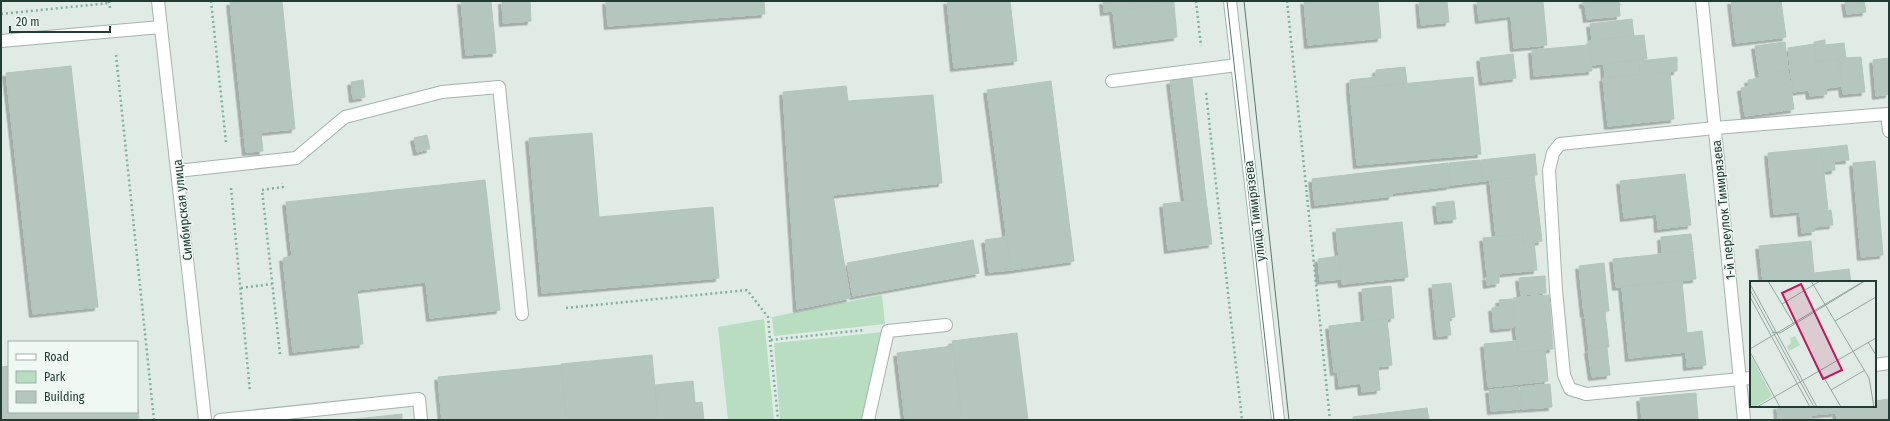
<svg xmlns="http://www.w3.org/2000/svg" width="1890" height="421" viewBox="0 0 1890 421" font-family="'Fira Sans Condensed',sans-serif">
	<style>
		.green { fill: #b8ddc1 }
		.building { fill: #b5c6bf; stroke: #b2c5bd; filter: url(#shadow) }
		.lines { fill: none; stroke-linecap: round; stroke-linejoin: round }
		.lane-casing { stroke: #a3b3ad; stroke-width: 14 }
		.street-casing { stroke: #a3b3ad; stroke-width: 14 }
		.secondary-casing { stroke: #9eb7ae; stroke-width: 14 }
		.path { stroke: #7fb09f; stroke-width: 2.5; stroke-dasharray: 2 3; stroke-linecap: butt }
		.lane { stroke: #fff; stroke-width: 12 }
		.street { stroke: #fff; stroke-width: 12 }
		.secondary { stroke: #fff; stroke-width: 12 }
		.tram { stroke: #5a786f; stroke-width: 1 }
		.labels { text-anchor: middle; stroke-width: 3; stroke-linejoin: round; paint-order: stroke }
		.street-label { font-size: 13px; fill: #203c34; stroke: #f0f8f4 }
		.inset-road { fill: none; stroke: #93a59f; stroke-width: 1 }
		.view { fill: #c2185b; fill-opacity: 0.15; stroke: #c2185b; stroke-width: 2 }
		.inset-edge { fill: none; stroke: #203c34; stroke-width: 2 }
	</style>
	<defs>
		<filter id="shadow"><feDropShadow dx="-3.5" dy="3.5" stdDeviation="0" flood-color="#0004"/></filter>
	</defs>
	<rect width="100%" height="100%" fill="#e0ebe6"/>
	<g class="green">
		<path d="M882,295L885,324L774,336L772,317Z"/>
		<path d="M764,319L774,420H728L718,327Z"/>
		<path d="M884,332L864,420H780L774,343Z"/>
	</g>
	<g class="building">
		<path d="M241,1H282L295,129L244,134L230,2Z"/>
		<path d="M461,1H491L496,53L466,55Z"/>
		<path d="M502,1H530L531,21L503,23Z"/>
		<path d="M606,1H764L765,14L608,26Z"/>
		<path d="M947,1H1010L1017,61L954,68Z"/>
		<path d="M1103,1H1174V4L1104,12Z"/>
		<path d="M1304,1H1378L1381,38L1308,45Z"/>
		<path d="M1419,1H1447L1449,22L1421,25Z"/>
		<path d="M1477,1H1543L1547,45L1514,48L1511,16L1479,20Z"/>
		<path d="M1583,1H1624L1583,5Z"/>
		<path d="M1731,1H1781L1786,37L1736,43Z"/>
		<path d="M1845,1H1864L1866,12L1847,14Z"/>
		<path d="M1619,2L1620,16L1587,19L1585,5Z"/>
		<path d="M1174,4L1177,37L1117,45L1113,11Z"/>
		<path d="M1632,19L1634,36L1592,40L1590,24Z"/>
		<path d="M1644,35L1647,59L1592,65L1589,41Z"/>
		<path d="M1825,40V45L1844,43L1846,58L1861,57L1865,92L1843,94L1839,59L1816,62L1814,42Z"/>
		<path d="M1785,42L1788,69L1759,73L1755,46Z"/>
		<path d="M1814,44L1816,62L1839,59L1842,86L1826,88L1827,94L1810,96L1809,90L1793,92L1788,48Z"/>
		<path d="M1589,45L1592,71L1534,76L1532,50Z"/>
		<path d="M1513,54L1516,78L1483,82L1480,58Z"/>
		<path d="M1677,57V71L1640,74L1639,61Z"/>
		<path d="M1889,58V94L1876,96L1873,60Z"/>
		<path d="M1639,60L1640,74L1605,78L1604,64Z"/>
		<path d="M71,66L98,307L33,314L6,73Z"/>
		<path d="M1405,67L1407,83L1350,89V80L1376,77V70Z"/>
		<path d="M1788,70L1794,109L1745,116L1741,88L1749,86L1748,80L1760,78L1759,74Z"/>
		<path d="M1670,72L1674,119L1608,126L1603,78Z"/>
		<path d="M1473,77L1481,154L1357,165L1350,89Z"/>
		<path d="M1192,78L1206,199L1185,202L1170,81Z"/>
		<path d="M363,80L365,97L353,99L351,82Z"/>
		<path d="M1051,81L1074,261L1011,270L987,90Z"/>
		<path d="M846,86L848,101L933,95L942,183L833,195L850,298L797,309L783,92Z"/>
		<path d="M261,133L263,151L246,152L244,135Z"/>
		<path d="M592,133L599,217L713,207L719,278L542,293L529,138Z"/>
		<path d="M427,135L430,149L417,152L414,138Z"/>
		<path d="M1847,145L1849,160L1834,161L1835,170L1824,171L1821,148Z"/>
		<path d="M1821,148L1828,209L1774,214L1768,153Z"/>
		<path d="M1535,154L1537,175L1483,181L1481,160Z"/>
		<path d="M1480,160L1483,181L1451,185L1449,163Z"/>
		<path d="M1875,161L1883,255L1861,257L1853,163Z"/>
		<path d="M1448,163L1450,186L1392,193V196L1315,205L1312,179Z"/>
		<path d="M1685,174L1691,225L1658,229L1657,214L1624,218L1620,181Z"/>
		<path d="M1534,175L1542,241L1523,244L1522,234L1496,237L1490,181Z"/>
		<path d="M485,180L500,310L430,318L426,282L357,290L363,344L293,352L283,258L292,256L286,202Z"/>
		<path d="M1206,199L1212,244L1168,250L1163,204Z"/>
		<path d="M1454,201L1456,219L1438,221L1436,203Z"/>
		<path d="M1831,210L1833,225L1814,227L1815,231L1802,233L1800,213Z"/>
		<path d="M1402,222L1408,277L1342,284L1336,229Z"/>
		<path d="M1522,234L1523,244L1534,242L1537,270L1487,275L1483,238Z"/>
		<path d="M1691,234L1693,250L1662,253L1661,237Z"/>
		<path d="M1006,237L1011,270L989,272L985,240Z"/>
		<path d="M973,240L979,273L853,296L847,263Z"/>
		<path d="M1811,241L1814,273L1849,269L1851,282H1763L1759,246Z"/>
		<path d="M1693,251L1696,279L1616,287L1613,259Z"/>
		<path d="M1339,256L1341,279L1320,281L1318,259Z"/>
		<path d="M1604,263L1609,311L1584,314L1579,266Z"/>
		<path d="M1499,275V283L1487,285L1486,277Z"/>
		<path d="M1545,276L1546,293L1521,295L1519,278Z"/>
		<path d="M1682,281L1687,333L1702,331L1706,365L1687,367L1686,352L1629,358L1622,287Z"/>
		<path d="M1451,283L1455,317L1449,318L1451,335L1437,336L1432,285Z"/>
		<path d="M1391,286L1394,318L1365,321L1362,289Z"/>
		<path d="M1549,295L1553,349L1518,352L1513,298Z"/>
		<path d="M1512,299L1514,327L1494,329L1492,308L1500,307L1499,300Z"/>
		<path d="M1605,313L1609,347L1589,349L1585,315Z"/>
		<path d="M1387,319L1392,365L1334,372L1329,326Z"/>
		<path d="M1017,333L1028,420H963L952,341Z"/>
		<path d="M1516,341L1517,352L1545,350L1548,381L1488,387L1484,344Z"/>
		<path d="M953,346L962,420H905L897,353Z"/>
		<path d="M1607,348L1610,375L1592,377L1588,350Z"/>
		<path d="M652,355L658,420H566L561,364Z"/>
		<path d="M561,365L566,420H442L438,377Z"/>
		<path d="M9,366V412H137V400L139,420H1V367Z"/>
		<path d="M1378,368L1380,390L1362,392L1361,383L1339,386L1338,372Z"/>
		<path d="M693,381L695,403L702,402L704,420H658L655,385Z"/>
		<path d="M1550,384L1552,407L1521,409L1520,387Z"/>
		<path d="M1518,387L1520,409L1491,411L1489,390Z"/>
		<path d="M1696,393L1698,420H1642L1640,398Z"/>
		<path d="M1889,399V420H1837L1835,406H1875V401Z"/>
		<path d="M1777,406H1834L1835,413L1811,415L1812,420H1778Z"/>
		<path d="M1427,408L1429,420H1353V417Z"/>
		<path d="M402,414V420H347Z"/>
	</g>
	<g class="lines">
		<defs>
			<g id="lane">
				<path d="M1112,81L1237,65"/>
				<path d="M177,171L296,158L345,117L442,92L499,87L522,314"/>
				<path d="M1875,365L1889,363"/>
				<path d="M1751,378L1586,394L1570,389L1564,375L1556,290L1549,170L1553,153L1560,144L1715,128L1887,114L1889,131"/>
				<path d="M220,420L419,399L421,420"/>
				<path d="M868,420L888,331L946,325"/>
			</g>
			<g id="street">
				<path d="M158,1L205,420"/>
				<path d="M1702,1L1744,420"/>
				<path d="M1,41L161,27"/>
			</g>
			<path id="secondary" d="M1230,1L1278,420"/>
		</defs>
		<use href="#lane" class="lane-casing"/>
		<use href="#street" class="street-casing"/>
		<use href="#secondary" class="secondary-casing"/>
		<g class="path">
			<path d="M109,1L110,8"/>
			<path d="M211,1L226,142"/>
			<path d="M1196,1L1201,46"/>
			<path d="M1287,1L1330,420"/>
			<path d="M1,14L110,3"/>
			<path d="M116,55L154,420"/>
			<path d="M1206,93L1242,420"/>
			<path d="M231,188L250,392"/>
			<path d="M241,288L272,284"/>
			<path d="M566,308L747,290L768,317L770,340L864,330"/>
			<path d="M770,340L778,420"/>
			<path d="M280,354L262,190L283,187L282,183"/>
		</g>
		<use href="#lane" class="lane"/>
		<use href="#street" class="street"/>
		<use href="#secondary" class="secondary"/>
		<g class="tram">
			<path d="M1227,1L1274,420"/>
			<path d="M1244,1L1289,420"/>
		</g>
	</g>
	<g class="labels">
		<g class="street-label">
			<text transform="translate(182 210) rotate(-96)" y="5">Симбирская улица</text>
			<text transform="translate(1723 210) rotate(-96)" y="5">1-й переулок Тимирязева</text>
			<text transform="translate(1254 211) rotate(-97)" y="5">улица Тимирязева</text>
		</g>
	</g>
	<g transform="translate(1750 281)">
		<rect width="126" height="126" fill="#e0ebe6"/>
		<path d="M45,55L50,64L39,70L37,65L41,62L40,57ZM0,73L22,115L5,126H0Z" fill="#b8ddc1"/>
		<path class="inset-road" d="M18,0L44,43M61,0L119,97L124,126M0,3L67,126M0,9L64,126M0,16L60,126M32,23L70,0M85,40L126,16M22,51L30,52L115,0M118,61L126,74M0,68L114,0M0,71L30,126M70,90L91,126M81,109L115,89M7,126L126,57"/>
		<path class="view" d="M51,3L92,89L73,98L32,12Z"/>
		<rect width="126" height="126" class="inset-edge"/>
	</g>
	<rect width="1890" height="421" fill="none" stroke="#203c34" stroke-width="4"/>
	<rect x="8" y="341" width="130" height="72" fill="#f0f8f4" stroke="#9dada7"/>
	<rect x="16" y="354" width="20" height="6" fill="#ffffff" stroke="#9dada7"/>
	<text x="44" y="361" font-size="12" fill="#203c34">Road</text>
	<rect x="16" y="371" width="20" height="12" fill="#b8ddc1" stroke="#9dada7"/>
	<text x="44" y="381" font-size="12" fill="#203c34">Park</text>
	<rect x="16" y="391" width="20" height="12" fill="#b5c6bf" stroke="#9dada7"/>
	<text x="44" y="401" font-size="12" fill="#203c34">Building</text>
	<path d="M10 26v6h100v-6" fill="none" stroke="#203c34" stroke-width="2"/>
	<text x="16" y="26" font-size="12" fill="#203c34" stroke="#f0f8f4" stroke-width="3" paint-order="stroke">20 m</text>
</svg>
